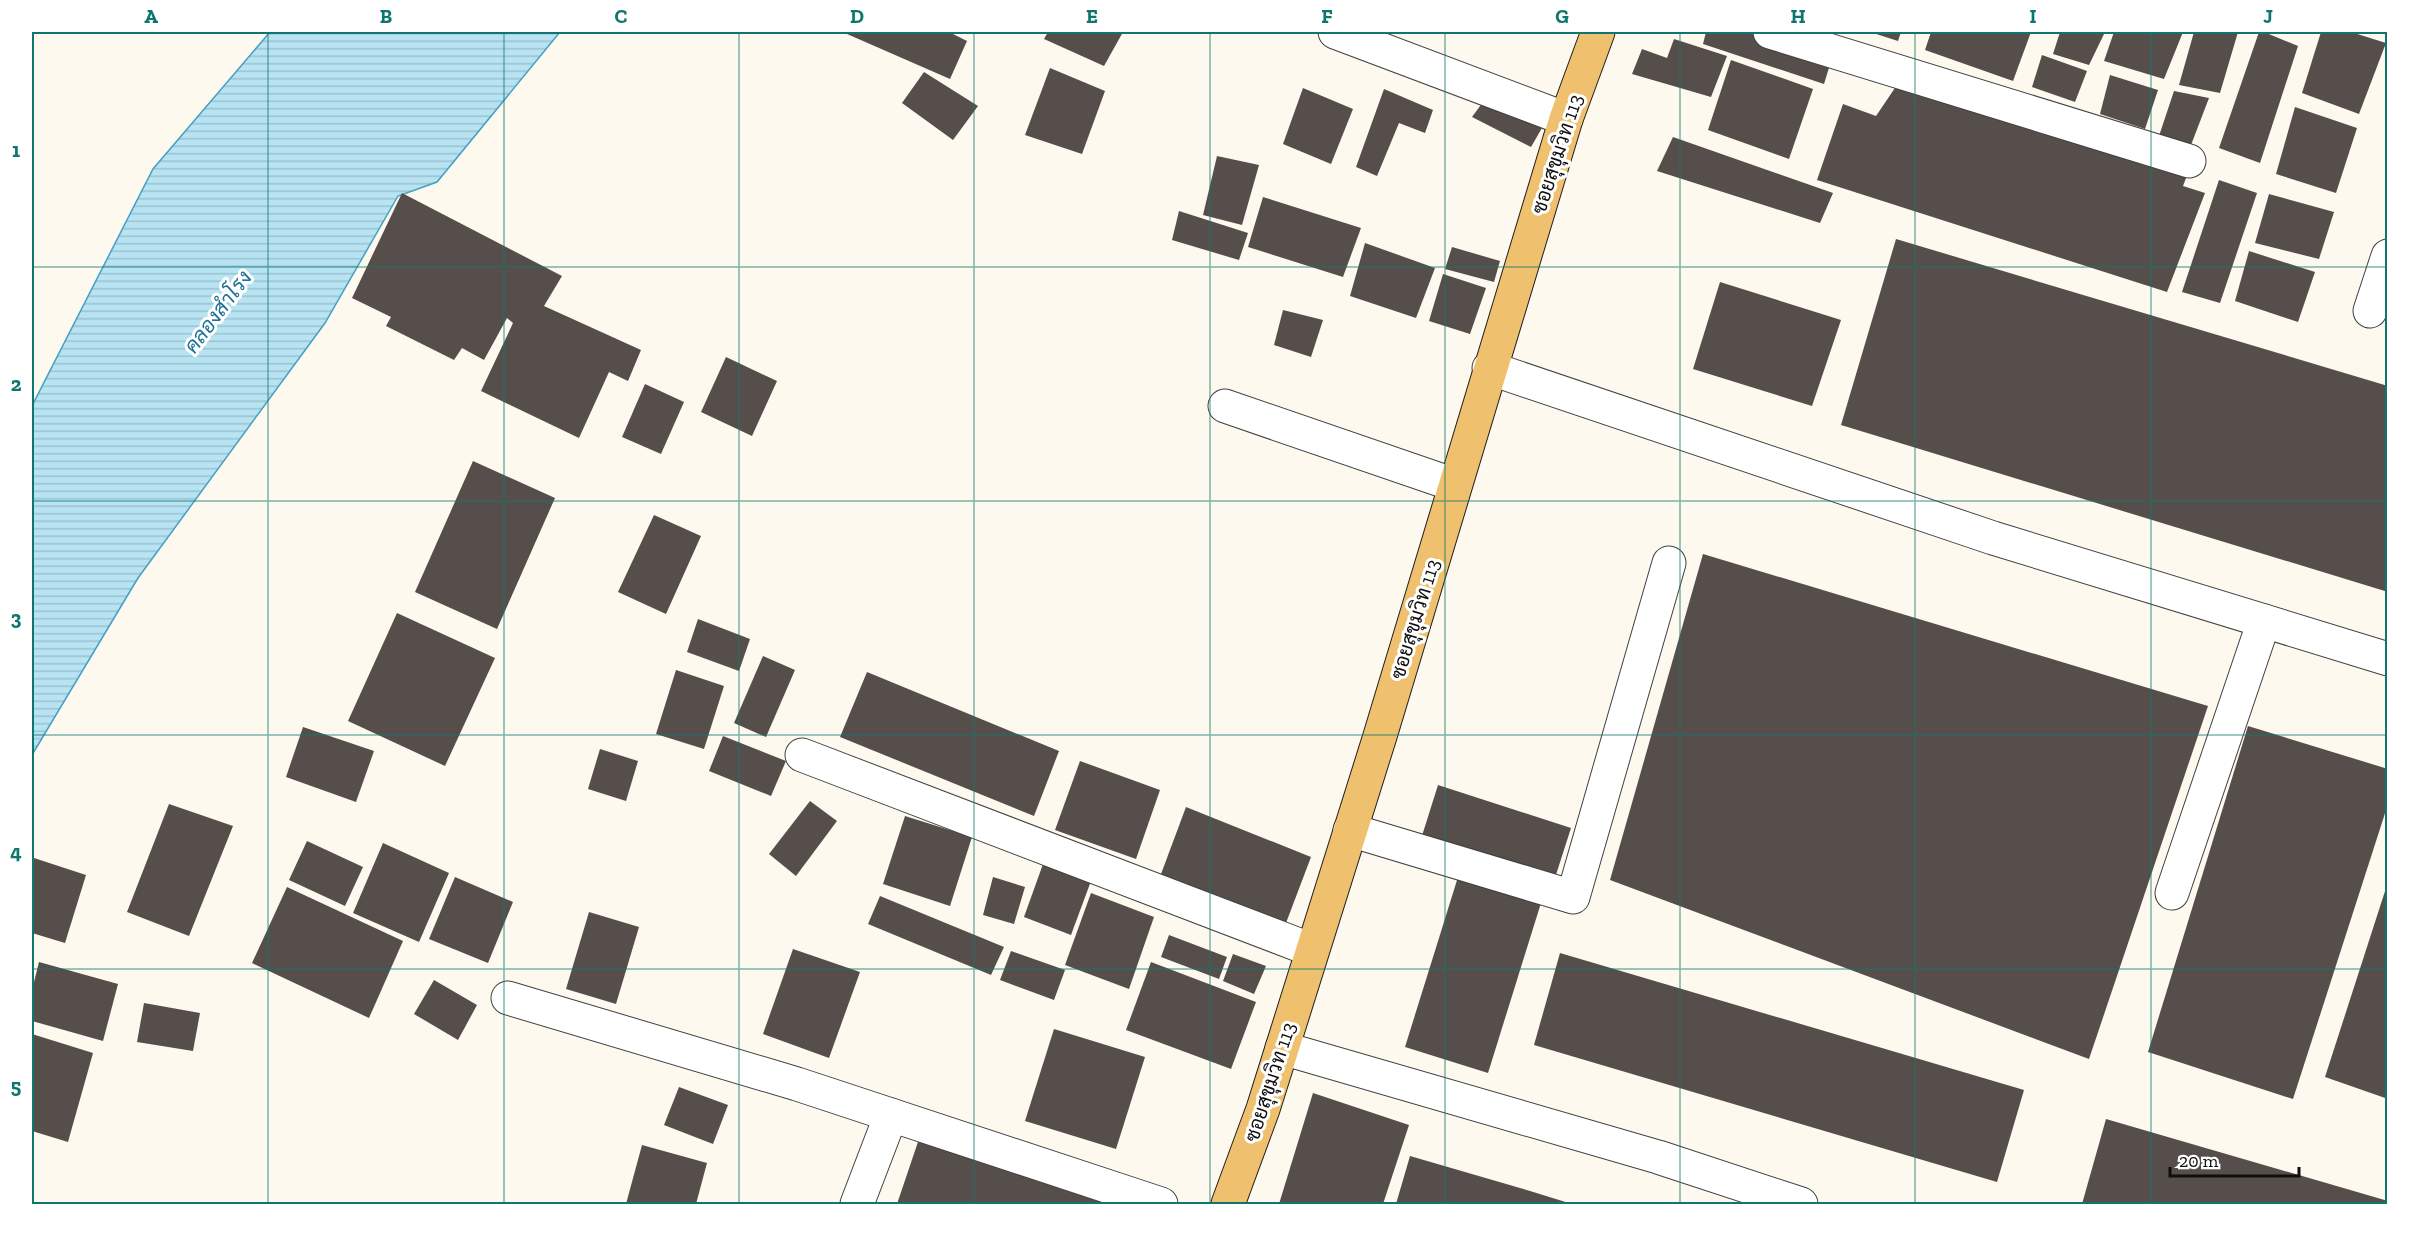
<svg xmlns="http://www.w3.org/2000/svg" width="2419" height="1236" viewBox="0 0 2419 1236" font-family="'Zilla Slab',Sarabun,serif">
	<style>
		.water { fill: url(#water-rules); stroke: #43a0c4; stroke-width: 1.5 }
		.building { fill: #564e4b }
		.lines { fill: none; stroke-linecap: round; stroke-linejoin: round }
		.minor-casing { stroke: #414141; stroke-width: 35 }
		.major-casing { stroke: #1f1f1f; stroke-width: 35 }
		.minor { stroke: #fff; stroke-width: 33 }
		.major { stroke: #efc16e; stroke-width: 33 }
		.grid { fill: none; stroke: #0f766e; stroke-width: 1.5; stroke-opacity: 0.55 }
		.labels { text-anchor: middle; stroke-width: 6; stroke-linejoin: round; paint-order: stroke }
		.street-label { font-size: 20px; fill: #0e0e0e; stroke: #fff }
		.water-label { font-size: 21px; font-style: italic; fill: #1f7197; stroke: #fff }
		.neatline { fill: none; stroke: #0f766e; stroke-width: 2 }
		.grid-label { font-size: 20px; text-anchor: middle; font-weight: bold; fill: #0f766e }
	</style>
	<defs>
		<pattern id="water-rules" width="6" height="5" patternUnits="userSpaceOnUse" patternTransform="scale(1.5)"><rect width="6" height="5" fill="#b7e3f2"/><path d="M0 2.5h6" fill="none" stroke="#9cc2ce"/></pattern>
	</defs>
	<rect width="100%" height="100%" fill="#fef9ef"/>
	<path class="water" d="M270,32H560L437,182L398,196L325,323L138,578L32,755V406L153,169Z"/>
	<g class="building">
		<path d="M849,32H949L967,41L950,79L847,34Z"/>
		<path d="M1048,32H1123L1104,66L1044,39Z"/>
		<path d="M1706,32H1753L1832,58L1824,84L1703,44Z"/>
		<path d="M1870,32H1901L1898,41Z"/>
		<path d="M1931,32H2031L2013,81L1925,50Z"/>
		<path d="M2060,32H2105L2089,65L2053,54Z"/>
		<path d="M2114,32H2183L2164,79L2104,61Z"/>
		<path d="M2194,32H2238L2220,93L2179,85Z"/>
		<path d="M2259,32H2264L2298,46L2260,163L2219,148Z"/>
		<path d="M2321,32H2351L2386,43L2359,114L2302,93Z"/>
		<path d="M1674,39L1727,56L1711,97L1632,74L1642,49L1667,58Z"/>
		<path d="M2042,55L2087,71L2075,102L2032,87Z"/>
		<path d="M1731,60L1813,89L1789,159L1708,130Z"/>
		<path d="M1050,68L1105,91L1082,154L1025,135Z"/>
		<path d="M924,72L978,106L953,140L902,103Z"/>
		<path d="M2110,75L2158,90L2145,129L2100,114Z"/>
		<path d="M1899,82L2189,170L2183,186L2205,193L2167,292L1817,180L1843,104L1876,116Z"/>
		<path d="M1303,88L1353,109L1331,164L1283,144Z"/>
		<path d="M1384,89L1433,110L1425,133L1399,123L1377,176L1356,167Z"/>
		<path d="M2174,91L2209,98L2191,145L2159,136Z"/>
		<path d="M1483,102L1542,128L1531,147L1472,117Z"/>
		<path d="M2295,107L2357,128L2336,193L2276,174Z"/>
		<path d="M1673,137L1833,193L1820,223L1657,171Z"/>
		<path d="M1217,156L1259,165L1242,225L1203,215Z"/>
		<path d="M2219,180L2257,193L2220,303L2182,292Z"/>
		<path d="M402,193L562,276L544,306L641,350L628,381L609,372L579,438L481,391L513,323L507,318L484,360L462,348L454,360L386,326L391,317L352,298Z"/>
		<path d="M2269,194L2334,212L2319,259L2255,243Z"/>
		<path d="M1263,197L1361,228L1343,277L1248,247Z"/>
		<path d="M1179,211L1248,233L1239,260L1172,240Z"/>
		<path d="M1896,239L2388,386V592L1841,425Z"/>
		<path d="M1365,243L1435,268L1416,318L1350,296Z"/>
		<path d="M1452,247L1500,261L1494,282L1445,269Z"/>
		<path d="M2249,251L2315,272L2298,322L2235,301Z"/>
		<path d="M1443,274L1486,288L1470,334L1429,321Z"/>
		<path d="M1720,282L1841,320L1812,406L1693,369Z"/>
		<path d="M1283,310L1323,320L1311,357L1274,345Z"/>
		<path d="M726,357L777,381L752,436L701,412Z"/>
		<path d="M645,384L684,402L661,454L622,437Z"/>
		<path d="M473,461L555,498L497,629L415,592Z"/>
		<path d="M654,515L701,536L666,614L618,592Z"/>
		<path d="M1703,554L2208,706L2089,1059L1610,880Z"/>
		<path d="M397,613L495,658L445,766L348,721Z"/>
		<path d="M698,619L750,639L739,671L687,652Z"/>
		<path d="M763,656L795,670L766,737L734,723Z"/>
		<path d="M676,670L724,686L704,749L656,734Z"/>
		<path d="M867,672L1059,751L1034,816L840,737Z"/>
		<path d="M2248,726L2388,769V804L2293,1099L2148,1052Z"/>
		<path d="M303,727L374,751L356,802L286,777Z"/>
		<path d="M723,736L786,761L771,796L709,771Z"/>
		<path d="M600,749L638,761L626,801L588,789Z"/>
		<path d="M1080,761L1160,790L1136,859L1055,830Z"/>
		<path d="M1438,785L1571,828L1554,881L1421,839Z"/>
		<path d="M810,801L837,821L796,876L769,854Z"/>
		<path d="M169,804L233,826L189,936L127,912Z"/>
		<path d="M1186,807L1311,857L1286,923L1161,874Z"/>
		<path d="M905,816L972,837L950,906L883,884Z"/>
		<path d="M307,841L363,867L345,906L289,880Z"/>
		<path d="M383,843L449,873L419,942L353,913Z"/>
		<path d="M34,858L86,875L65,943L32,933V868Z"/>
		<path d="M1043,864L1091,881L1071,935L1024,917Z"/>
		<path d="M455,877L513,902L488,963L429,939Z"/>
		<path d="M993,877L1025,887L1014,924L983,915Z"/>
		<path d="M1458,877L1541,903L1488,1073L1405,1047Z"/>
		<path d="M2387,885L2388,886V1099L2325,1077Z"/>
		<path d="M287,887L403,941L369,1018L252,963Z"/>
		<path d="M1091,893L1154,917L1129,989L1065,965Z"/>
		<path d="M880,896L1004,947L991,975L868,924Z"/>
		<path d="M589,912L639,927L616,1004L566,989Z"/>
		<path d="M1169,935L1227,957L1219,979L1161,957Z"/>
		<path d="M793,949L860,972L829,1058L763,1034Z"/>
		<path d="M1011,951L1065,970L1054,1000L1000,980Z"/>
		<path d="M1560,953L2024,1090L1997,1182L1534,1045Z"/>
		<path d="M1233,954L1266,966L1254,994L1223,981Z"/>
		<path d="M39,962L118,984L103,1041L32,1021V990Z"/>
		<path d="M1151,962L1256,1002L1231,1069L1126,1030Z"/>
		<path d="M434,980L477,1005L458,1040L414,1014Z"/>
		<path d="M144,1003L200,1013L193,1051L137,1042Z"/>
		<path d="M1054,1029L1145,1057L1116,1149L1025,1121Z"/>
		<path d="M32,1034L93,1053L68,1142L32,1131Z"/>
		<path d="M679,1087L728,1105L713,1144L664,1125Z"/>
		<path d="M1313,1093L1409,1125L1383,1204H1279Z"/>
		<path d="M2106,1119L2388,1201V1204H2082Z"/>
		<path d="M922,1130L1141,1204H897Z"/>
		<path d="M642,1145L707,1163L696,1204H626Z"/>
		<path d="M1410,1156L1530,1191L1572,1204H1396Z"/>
	</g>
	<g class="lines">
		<defs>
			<g id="minor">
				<path d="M1335,32L1566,119"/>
				<path d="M1770,32L2189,161"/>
				<path d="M2370,311L2388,256"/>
				<path d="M1489,368L1993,538L2388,659"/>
				<path d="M1225,406L1455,485"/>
				<path d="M802,755L1312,950"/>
				<path d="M1350,830L1573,897L1669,563"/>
				<path d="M2172,893L2264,621"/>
				<path d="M508,998L797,1084L1161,1204"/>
				<path d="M1282,1048L1658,1157L1801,1204"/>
				<path d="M857,1204L891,1115"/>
			</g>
			<path id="major" d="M1228,1204L1263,1109L1380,736L1566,119L1598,32"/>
		</defs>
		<use href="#minor" class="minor-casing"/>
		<use href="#major" class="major-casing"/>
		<use href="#minor" class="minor"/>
		<use href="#major" class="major"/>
	</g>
	<path class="grid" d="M268,32V1204M504,32V1204M739,32V1204M974,32V1204M1210,32V1204M1445,32V1204M1680,32V1204M1915,32V1204M2151,32V1204M32,267H2388M32,501H2388M32,735H2388M32,969H2388"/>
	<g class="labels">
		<g class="street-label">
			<text transform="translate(1557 154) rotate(-72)" y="7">ซอยสุขุมวิท 113</text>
			<text transform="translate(1415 619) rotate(-73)" y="7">ซอยสุขุมวิท 113</text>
			<text transform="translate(1270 1082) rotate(-72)" y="7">ซอยสุขุมวิท 113</text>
		</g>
		<g class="water-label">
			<text transform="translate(218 312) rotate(-53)" y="7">คลองสำโรง</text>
		</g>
	</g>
	<rect width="2419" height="1236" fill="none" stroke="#ffffff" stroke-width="66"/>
	<path d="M2170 1167v9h129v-9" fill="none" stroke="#0e0e0e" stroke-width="3"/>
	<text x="2179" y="1167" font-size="18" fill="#0e0e0e" stroke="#ffffff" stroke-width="4.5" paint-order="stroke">20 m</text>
	<rect x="33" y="33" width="2353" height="1170" class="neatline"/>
	<g class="grid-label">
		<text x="151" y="23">A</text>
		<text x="386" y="23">B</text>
		<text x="621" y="23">C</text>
		<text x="857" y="23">D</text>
		<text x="1092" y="23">E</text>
		<text x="1327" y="23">F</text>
		<text x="1562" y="23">G</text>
		<text x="1798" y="23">H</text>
		<text x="2033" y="23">I</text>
		<text x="2268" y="23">J</text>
		<text x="16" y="157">1</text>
		<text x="16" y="391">2</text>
		<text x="16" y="625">3</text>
		<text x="16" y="859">4</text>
		<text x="16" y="1093">5</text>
	</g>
</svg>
